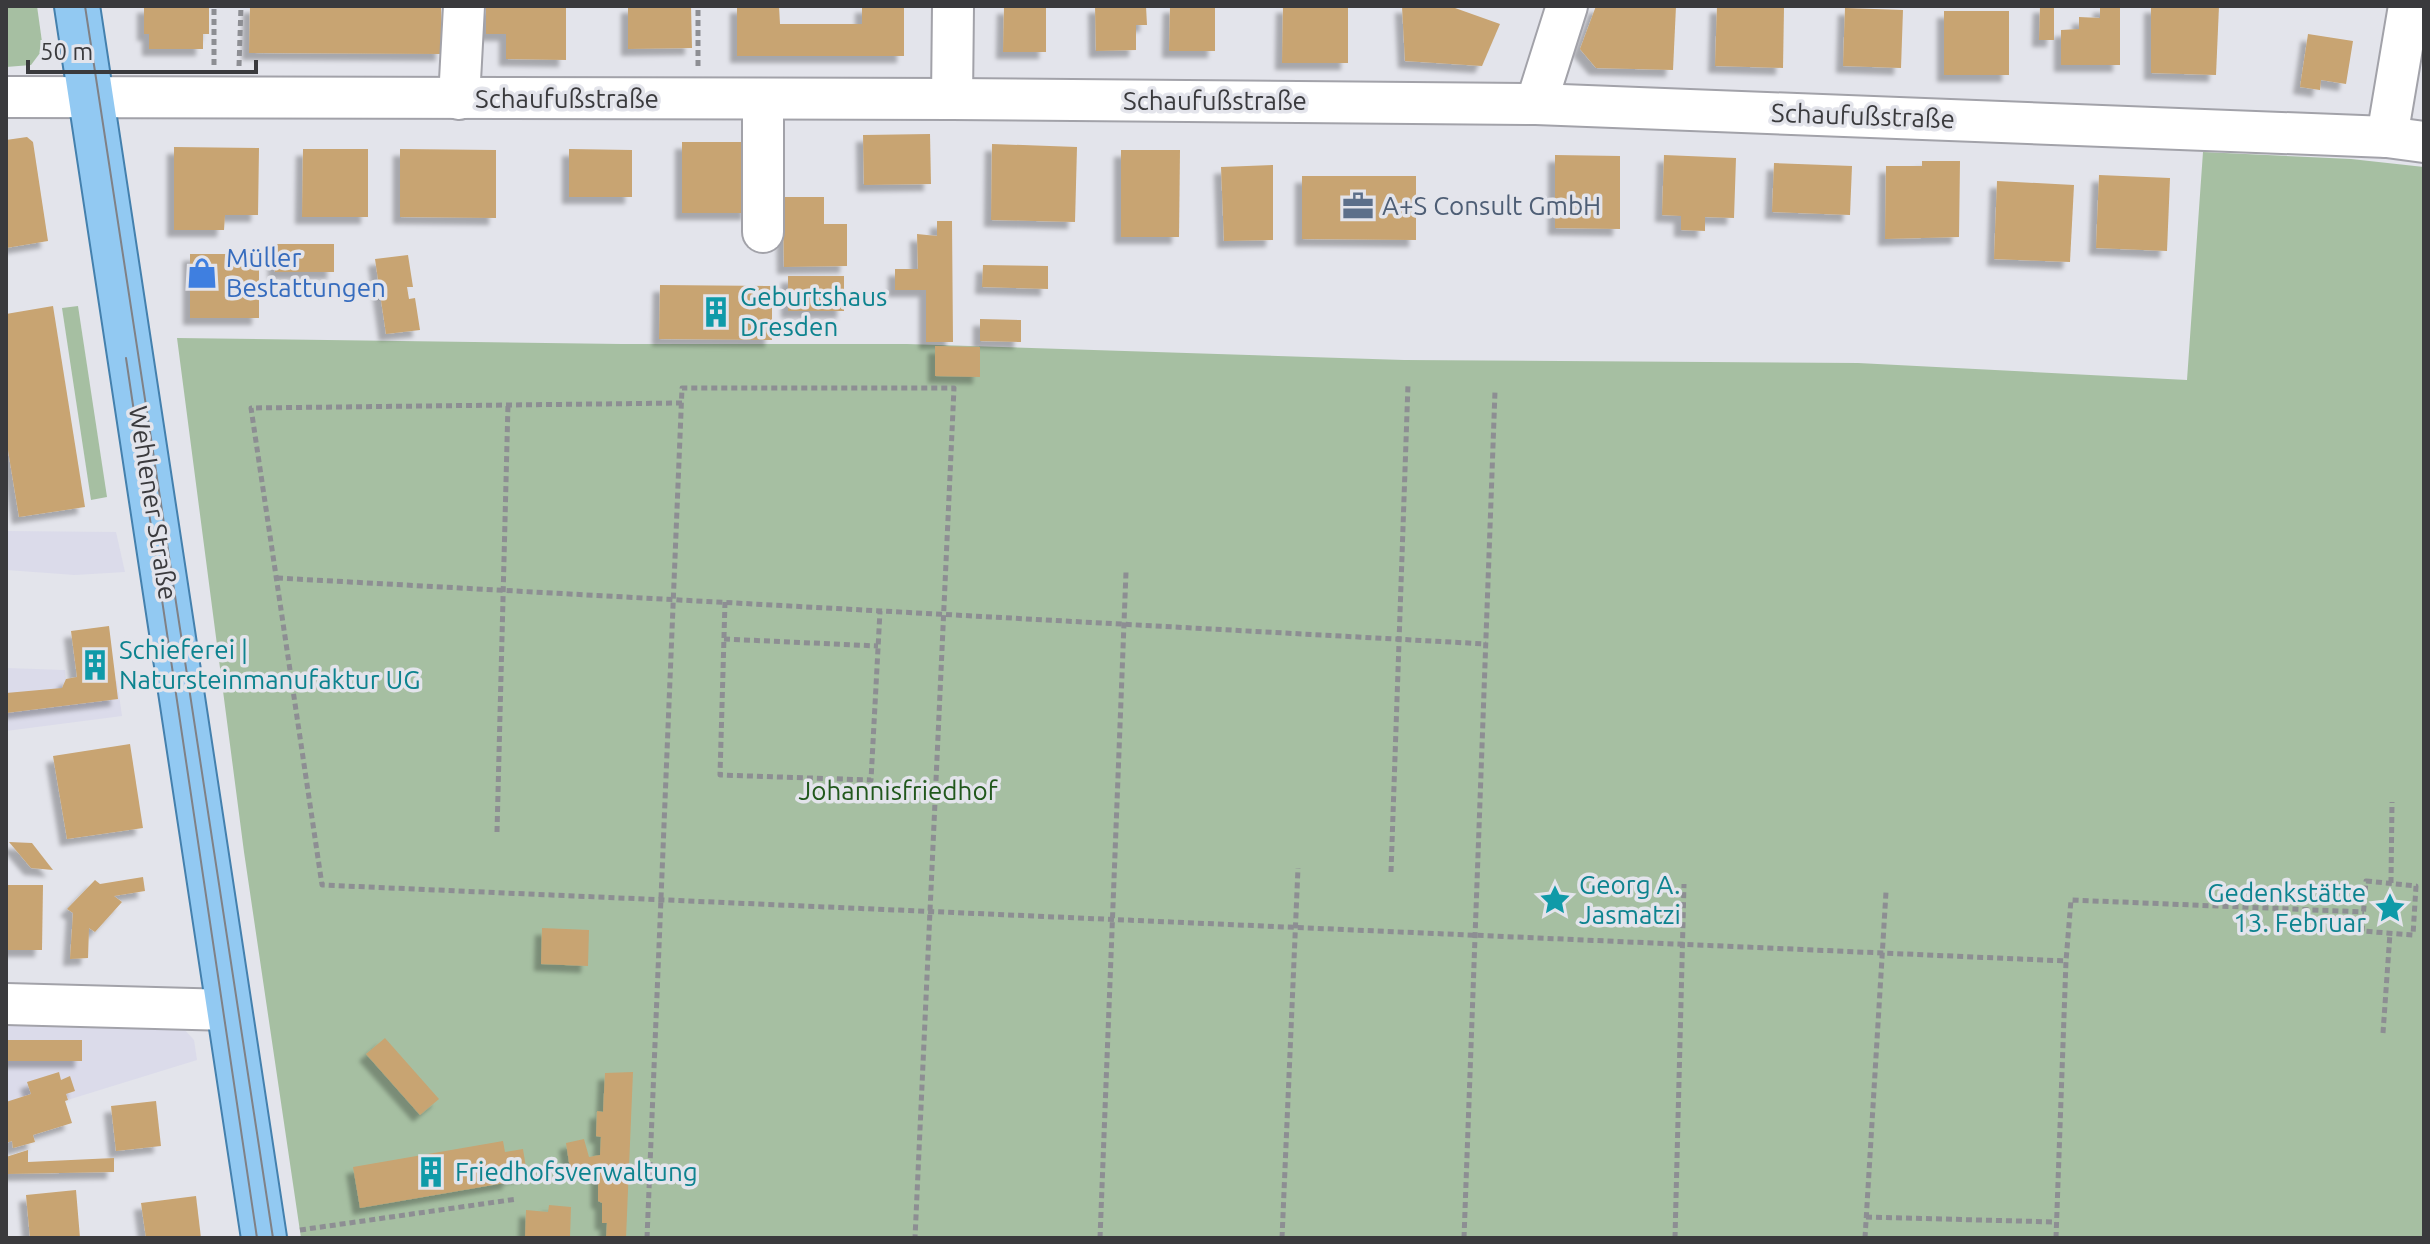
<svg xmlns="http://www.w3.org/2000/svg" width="2430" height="1244" viewBox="0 0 2430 1244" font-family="Ubuntu,sans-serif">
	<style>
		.built { fill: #dbdbea }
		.green { fill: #a6bfa2 }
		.building { fill: #c8a472; filter: url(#shadow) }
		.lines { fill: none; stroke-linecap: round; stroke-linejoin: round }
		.minor-casing { stroke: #a2a2a9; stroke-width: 44 }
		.major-casing { stroke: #4480ad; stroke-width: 48 }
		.path { stroke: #8d8e93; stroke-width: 5; stroke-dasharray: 6 4; stroke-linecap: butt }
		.minor { stroke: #fff; stroke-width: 40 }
		.major { stroke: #92c9f2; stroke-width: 44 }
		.tram { stroke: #808186; stroke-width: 2 }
		.labels { text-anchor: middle; stroke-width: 7; stroke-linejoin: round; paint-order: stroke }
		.street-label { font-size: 26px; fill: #3a3a3d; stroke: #e3e4eb }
		.service-label { font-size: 26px; fill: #4e5e75; stroke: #e3e4eb; text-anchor: start }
		.shop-label { font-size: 26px; fill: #366cbe; stroke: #e3e4eb; text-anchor: start }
		.culture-label { font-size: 26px; fill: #0d838f; stroke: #e3e4eb; text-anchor: start }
		.park-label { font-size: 26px; fill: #21581c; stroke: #e3e4eb }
	</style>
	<defs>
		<filter id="shadow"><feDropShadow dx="-7" dy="7" stdDeviation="2" flood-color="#0004"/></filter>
	</defs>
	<rect width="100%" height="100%" fill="#e3e4eb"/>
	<g class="built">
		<path d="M6,531L116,532L125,572L75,575L6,570Z"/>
		<path d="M6,668L65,670L66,679L77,677L79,686L117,681L122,716L6,731Z"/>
		<path d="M6,1023L181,1026L194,1040L197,1060L6,1119Z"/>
	</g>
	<g class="green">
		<path d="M6,6H37L43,49L31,65L6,67Z"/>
		<path d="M2203,152L2351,159L2424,167V1238H301L244,852L177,338L621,344H907L1404,360L1858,363L2187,380Z"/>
		<path d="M78,306L107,497L91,500L62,308Z"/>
	</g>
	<g class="building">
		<path d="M144,6H209V34H203V49H149V34H144Z"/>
		<path d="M250,6H441L443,54L249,53Z"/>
		<path d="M486,6H566V60L506,59V34H486Z"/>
		<path d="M628,6H691L692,48L628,49Z"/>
		<path d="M737,6H779L780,24H862V6H904V56H737Z"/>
		<path d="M1095,6H1146L1147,25H1136V50L1096,51Z"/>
		<path d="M1170,6H1215V51H1169Z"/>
		<path d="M1283,6H1348V63H1282Z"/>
		<path d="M1402,6L1455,8L1500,24L1482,66L1405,61Z"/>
		<path d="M1596,6H1676L1673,70L1596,68L1580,49Z"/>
		<path d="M1717,6L1784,8L1783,68L1715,66Z"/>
		<path d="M2040,6H2054V40H2039Z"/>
		<path d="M2100,6H2120V65H2061V30L2079,29V17L2100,18Z"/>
		<path d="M2151,6H2219L2216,75L2151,73Z"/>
		<path d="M1004,7L1046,8V52H1003Z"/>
		<path d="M1845,8L1903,10L1901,68L1843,66Z"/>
		<rect x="1944" y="11" width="65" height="64"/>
		<path d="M2308,34L2353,41L2346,84L2321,80L2320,90L2300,87Z"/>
		<path d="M930,134L931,184L864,185L863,135Z"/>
		<path d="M27,137L33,142L48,241L6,248V140Z"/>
		<rect x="682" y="142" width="67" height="71"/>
		<path d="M992,144L1077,147L1075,222L991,220Z"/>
		<path d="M174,147L259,148L258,215H225L224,230H174Z"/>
		<path d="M303,149H368V217H302Z"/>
		<path d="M400,149L496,150V218L400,217Z"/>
		<path d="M569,149L632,150V197H569Z"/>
		<path d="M1121,150H1180L1179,237H1121Z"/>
		<path d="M1555,155L1620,156V229L1555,228Z"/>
		<path d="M1664,155L1736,158L1734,218L1705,217V231L1681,230V216L1662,215Z"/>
		<path d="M1922,161H1960L1959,237L1885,239L1886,166H1922Z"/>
		<path d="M1774,163L1852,166L1850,215L1772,212Z"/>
		<path d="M1273,165V240L1224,241L1221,167Z"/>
		<path d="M2099,175L2170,178L2167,251L2096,248Z"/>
		<path d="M1302,176H1416V240L1302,239Z"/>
		<path d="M1997,181L2074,185L2070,262L1994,259Z"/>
		<path d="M783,197H824V224H847V266L784,267Z"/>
		<path d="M937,221H952L953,342H926V290H895V269H918L917,234L937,236Z"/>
		<path d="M274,244H334V272H275Z"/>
		<path d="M190,254H249V267H259V318H190Z"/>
		<path d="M408,255L413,287H407L409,299L415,298L420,330L386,334L375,259Z"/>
		<path d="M983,265L1048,266V289L982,287Z"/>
		<rect x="788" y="276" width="56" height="35"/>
		<path d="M660,285L772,286V340L659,339Z"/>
		<path d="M53,306L85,507L19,517L6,438V314Z"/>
		<path d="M980,319L1021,320V342L980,341Z"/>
		<path d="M935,346L980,347V377L935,376Z"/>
		<path d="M109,626L118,699L6,713V693L62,688L66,679L77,677L71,631Z"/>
		<path d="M130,744L143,828L67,839L53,756Z"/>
		<path d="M9,842L32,843L53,870L31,868Z"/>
		<path d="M143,877L145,891L114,896L122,902L95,932L89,928L88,958L70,959L73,913L67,909L95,880L100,884Z"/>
		<path d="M6,885H43L42,950H6Z"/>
		<path d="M542,928L589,930L588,966L541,964Z"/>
		<path d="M385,1038L439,1099L420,1115L366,1054Z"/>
		<rect x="7" y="1040" width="75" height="21"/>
		<path d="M59,1072L61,1080L70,1076L75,1091L66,1094L68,1100L65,1101L72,1123L33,1135L35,1142L13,1148L12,1141L6,1143V1102L31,1094L27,1082Z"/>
		<path d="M633,1072L626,1238H606L607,1223H602V1203L598,1201V1174H593L590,1165L570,1169L566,1143L584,1139L589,1157L600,1155L601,1137L596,1136L597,1111L603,1112L605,1073Z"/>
		<path d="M156,1101L161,1146L116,1151L111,1106Z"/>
		<path d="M503,1141L505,1152L523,1149L527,1174L509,1178L510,1182L360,1208L353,1167Z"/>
		<path d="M28,1150V1162L114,1158V1172L6,1174V1157Z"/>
		<path d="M76,1190L80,1238H30L26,1195Z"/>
		<path d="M196,1196L201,1238H146L141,1203Z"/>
		<path d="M549,1205L571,1207L570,1238H525L526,1210L548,1212Z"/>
	</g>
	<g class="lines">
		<defs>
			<g id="minor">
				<path d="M6,97L952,99L1536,104L2387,137L2424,142"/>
				<path d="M459,99L464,6"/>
				<path d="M952,99L953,6"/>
				<path d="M1536,104L1567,6"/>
				<path d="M2387,137L2409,6"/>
				<path d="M763,232V99"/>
				<path d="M6,1004L230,1010"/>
			</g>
			<path id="major" d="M77,6L264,1238"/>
		</defs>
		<use href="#minor" class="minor-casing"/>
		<use href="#major" class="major-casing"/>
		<g class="path">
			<path d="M214,65V6"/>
			<path d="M239,66L241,6"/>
			<path d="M698,66V6"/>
			<path d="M349,288L381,298"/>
			<path d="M682,403L251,408L322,885L2066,961"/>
			<path d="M277,578L1486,644"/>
			<path d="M725,602L720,775L871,780L880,611"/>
			<path d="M724,639L878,646"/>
			<path d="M497,832L508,404"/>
			<path d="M1391,872L1408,384"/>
			<path d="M2366,881L2416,886L2413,935L2362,931Z"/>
			<path d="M2391,883L2392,802"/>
			<path d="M2383,1033L2390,933"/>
			<path d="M1866,1217L2056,1222"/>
			<path d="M300,1230L517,1199"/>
			<path d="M647,1238L682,388H954L915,1238"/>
			<path d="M1100,1238L1126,572"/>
			<path d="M1282,1238L1298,868"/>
			<path d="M1464,1238L1495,391"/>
			<path d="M1675,1238L1684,884"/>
			<path d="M1865,1238L1886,892"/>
			<path d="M2056,1238L2066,961L2071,900L2364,912"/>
		</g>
		<use href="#minor" class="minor"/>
		<use href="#major" class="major"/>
		<g class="tram">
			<path d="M85,6L273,1238"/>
			<path d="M126,358L257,1238"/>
		</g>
	</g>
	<defs>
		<symbol id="office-bare" viewBox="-9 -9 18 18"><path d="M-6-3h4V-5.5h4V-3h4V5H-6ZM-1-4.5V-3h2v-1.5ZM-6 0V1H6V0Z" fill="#5c6f8a" stroke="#e3e4eb" stroke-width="2.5" paint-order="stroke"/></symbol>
		<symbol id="shop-bare" viewBox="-9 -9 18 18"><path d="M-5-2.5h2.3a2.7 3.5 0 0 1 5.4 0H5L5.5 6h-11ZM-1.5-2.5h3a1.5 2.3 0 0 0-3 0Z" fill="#3f7fe0" stroke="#e3e4eb" stroke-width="2.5" paint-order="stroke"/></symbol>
		<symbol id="building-bare" viewBox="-9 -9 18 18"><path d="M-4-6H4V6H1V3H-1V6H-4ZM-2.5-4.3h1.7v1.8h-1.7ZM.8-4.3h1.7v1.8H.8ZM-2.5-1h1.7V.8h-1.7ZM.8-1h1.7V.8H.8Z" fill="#0f9aa8" stroke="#e3e4eb" stroke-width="2.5" paint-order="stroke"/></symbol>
		<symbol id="sight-bare" viewBox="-9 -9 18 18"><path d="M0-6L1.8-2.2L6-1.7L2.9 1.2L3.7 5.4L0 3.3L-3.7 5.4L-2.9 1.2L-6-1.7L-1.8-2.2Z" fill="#0f9aa8" stroke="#e3e4eb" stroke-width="2.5" paint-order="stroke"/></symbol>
	</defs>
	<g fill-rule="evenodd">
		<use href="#office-bare" x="1336" y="184" width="44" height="44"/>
		<use href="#shop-bare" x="180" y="251" width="44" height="44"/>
		<use href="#building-bare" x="694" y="290" width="44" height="44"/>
		<use href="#building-bare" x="73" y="643" width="44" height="44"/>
		<use href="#sight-bare" x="1533" y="878" width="44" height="44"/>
		<use href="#sight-bare" x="2368" y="886" width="44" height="44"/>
		<use href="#building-bare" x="409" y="1150" width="44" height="44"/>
	</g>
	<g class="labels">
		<g class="street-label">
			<text x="567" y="108">Schaufußstraße</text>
			<text x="1215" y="110">Schaufußstraße</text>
			<text transform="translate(1863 116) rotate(2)" y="9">Schaufußstraße</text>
			<text transform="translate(153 503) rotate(81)" y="9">Wehlener Straße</text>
		</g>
		<g class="service-label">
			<text x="1382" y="215">A+S Consult GmbH</text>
		</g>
		<g class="shop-label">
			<text x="226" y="267">Müller<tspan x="226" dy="30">Bestattungen</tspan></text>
		</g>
		<g class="culture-label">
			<text x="740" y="306">Geburtshaus<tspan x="740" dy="30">Dresden</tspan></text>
			<text x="119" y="659">Schieferei |<tspan x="119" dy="30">Natursteinmanufaktur UG</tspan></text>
			<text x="1579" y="894">Georg A.<tspan x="1579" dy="30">Jasmatzi</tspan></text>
			<text x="2366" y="902" text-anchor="end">Gedenkstätte<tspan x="2366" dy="30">13. Februar</tspan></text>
			<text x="455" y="1181">Friedhofsverwaltung</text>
		</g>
		<g class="park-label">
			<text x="898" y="800">Johannisfriedhof</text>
		</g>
	</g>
	<rect width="2430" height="1244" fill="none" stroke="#3a3a3d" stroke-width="16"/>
	<path d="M28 60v12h228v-12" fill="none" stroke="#3a3a3d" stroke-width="4"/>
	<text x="40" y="60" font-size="24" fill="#3a3a3d" stroke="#e3e4eb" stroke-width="6" paint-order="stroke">50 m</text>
</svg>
